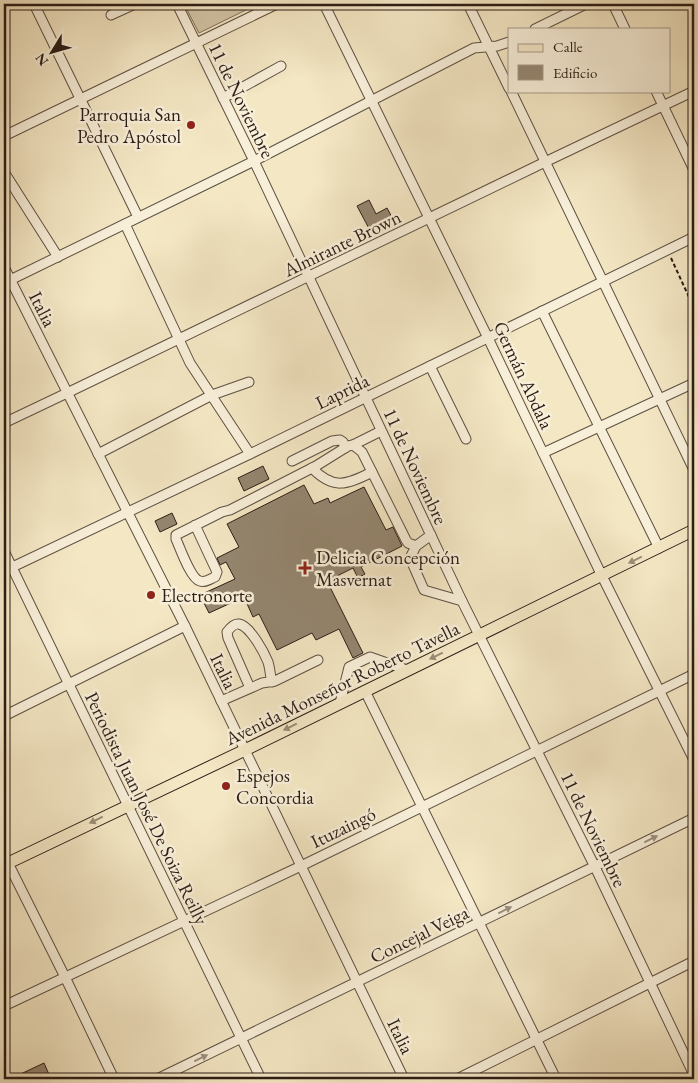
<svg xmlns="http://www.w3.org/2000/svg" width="698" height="1083" viewBox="0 0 698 1083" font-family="'EB Garamond',serif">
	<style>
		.green { fill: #d2c5a6; stroke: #7f715e }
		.building { fill: #948670; stroke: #2c1d16 }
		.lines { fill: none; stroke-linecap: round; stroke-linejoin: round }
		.minor-casing { stroke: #5e5042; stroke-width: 11 }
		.major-casing { stroke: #2c1d16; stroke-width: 13 }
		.path { stroke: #2c1d16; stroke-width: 2; stroke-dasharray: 4 2.5; stroke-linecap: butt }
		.minor { stroke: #f8efd9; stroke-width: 9 }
		.major { stroke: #f4e7c4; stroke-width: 11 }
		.oneway { fill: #9a8c76 }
		.oneway2 { fill: #9c9081 }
		.poi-dot { fill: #8f2418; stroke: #f8efd9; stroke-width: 2 }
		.labels { text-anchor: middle; stroke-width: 5; stroke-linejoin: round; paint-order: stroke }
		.street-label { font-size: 19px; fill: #2c1d16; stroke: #f8efd9 }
		.poi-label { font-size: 19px; fill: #2c1d16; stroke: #f8efd9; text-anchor: start }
	</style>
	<rect width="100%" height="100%" fill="#f4e7c4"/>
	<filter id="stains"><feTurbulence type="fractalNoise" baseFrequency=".004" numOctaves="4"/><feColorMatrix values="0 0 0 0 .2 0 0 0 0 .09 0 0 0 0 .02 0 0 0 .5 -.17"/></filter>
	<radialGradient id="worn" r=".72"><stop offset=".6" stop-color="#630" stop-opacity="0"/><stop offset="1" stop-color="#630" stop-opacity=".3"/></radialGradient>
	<path class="green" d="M184,4H253L254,6L199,33Z"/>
	<g class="building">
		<path d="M369,200L376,214L387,208L394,221L384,226L385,229L373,236L357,206Z"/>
		<path d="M263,466L269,479L244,491L238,478Z"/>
		<path d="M304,485L314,504L328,498L330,503L364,487L386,530L393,527L402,546L361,567L365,574L358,578L353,568L327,581L363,653L353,658L339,629L316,640L312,633L277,650L259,614L253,617L244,597L209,613L200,595L235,579L226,562L220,565L217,558L239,547L227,524Z"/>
		<path d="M172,513L177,524L160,532L155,521Z"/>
		<path d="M44,1063L51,1079H10Z"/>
	</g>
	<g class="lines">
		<defs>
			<g id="minor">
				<path d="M34,4L138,217"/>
				<path d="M177,4L254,161L462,601L595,867L694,1075"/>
				<path d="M324,4L488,338L602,576L694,760"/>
				<path d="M468,4L509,88"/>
				<path d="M613,4L625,29"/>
				<path d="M111,15L135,4"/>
				<path d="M535,29L586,4"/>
				<path d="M511,91L694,470"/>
				<path d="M656,91L694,170"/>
				<path d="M223,98L281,66"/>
				<path d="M4,136L277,4"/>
				<path d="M4,172L58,257"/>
				<path d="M125,224L190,363L250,454"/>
				<path d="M4,267L185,626L404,1079"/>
				<path d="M4,283L254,161L474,48L497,46L509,42"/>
				<path d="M542,311L659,548"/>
				<path d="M430,366L466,439"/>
				<path d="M4,423L67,393L545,162L694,91"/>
				<path d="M353,445L381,431"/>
				<path d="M543,453L694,383"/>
				<path d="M98,454L212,395L249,382"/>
				<path d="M292,461L332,441L340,440L343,442L345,448"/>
				<path d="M312,468C333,490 347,485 372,472"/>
				<path d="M195,525L217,572L215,577C210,579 205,583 200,581C191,579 180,548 176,539V535L222,512L230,510L316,466L348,446L353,445L362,452L406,540L408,543L416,546"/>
				<path d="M431,535L416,546L410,558L424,590L462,601"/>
				<path d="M4,551L261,1079"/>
				<path d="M4,571L250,454L694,237"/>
				<path d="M250,688L228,638L227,632C230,628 234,623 239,624C250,626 264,652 268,662C270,668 270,675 272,682"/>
				<path d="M365,691L556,1079"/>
				<path d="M221,701L262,683L275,681L318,660"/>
				<path d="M340,703L349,667L370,657L407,670"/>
				<path d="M4,716L185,626"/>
				<path d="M4,855L65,977L114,1079"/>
				<path d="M4,1006L301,866L694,674"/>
				<path d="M157,1079L694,818"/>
				<path d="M457,1079L694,961"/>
			</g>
			<path id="major" d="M4,865L245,750L694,530"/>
		</defs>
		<use href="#minor" class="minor-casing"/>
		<use href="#major" class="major-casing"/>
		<path class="path" d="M671,258L694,308"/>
		<use href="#minor" class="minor"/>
		<use href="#major" class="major"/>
	</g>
	<defs><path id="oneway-solid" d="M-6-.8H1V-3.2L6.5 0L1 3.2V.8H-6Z" transform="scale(1.25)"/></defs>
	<g class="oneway">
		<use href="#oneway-solid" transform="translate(635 560) rotate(154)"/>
		<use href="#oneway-solid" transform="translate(436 656) rotate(154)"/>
		<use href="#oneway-solid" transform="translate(290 727) rotate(154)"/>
		<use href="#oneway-solid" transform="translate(96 820) rotate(154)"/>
	</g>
	<g class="oneway2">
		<use href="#oneway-solid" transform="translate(651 839) rotate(-26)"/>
		<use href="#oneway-solid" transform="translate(505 910) rotate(-26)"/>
		<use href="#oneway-solid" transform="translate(201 1058) rotate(-26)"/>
	</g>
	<g class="poi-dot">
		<circle cx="191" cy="125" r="5"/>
		<path d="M302.5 560.5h5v5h5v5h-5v5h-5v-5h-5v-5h5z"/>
		<circle cx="151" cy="595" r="5"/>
		<circle cx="226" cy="786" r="5"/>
	</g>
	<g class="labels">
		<g class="street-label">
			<text transform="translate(242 100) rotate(64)" y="7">11 de Noviembre</text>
			<text transform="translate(342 243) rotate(-26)" y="7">Almirante Brown</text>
			<text transform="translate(43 309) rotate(63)" y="7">Italia</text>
			<text transform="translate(524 375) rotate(65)" y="7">Germán Abdala</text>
			<text transform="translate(342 391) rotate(-26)" y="7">Laprida</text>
			<text transform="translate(416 466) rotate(65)" y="7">11 de Noviembre</text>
			<text transform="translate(224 671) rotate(64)" y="7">Italia</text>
			<text transform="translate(342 683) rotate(-26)" y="7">Avenida Monseñor Roberto Tavella</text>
			<text transform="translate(147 808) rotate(64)" y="7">Periodista Juan José De Soiza Reilly</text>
			<text transform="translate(343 827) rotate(-26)" y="7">Ituzaingó</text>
			<text transform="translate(594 829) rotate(64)" y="7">11 de Noviembre</text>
			<text transform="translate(419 934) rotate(-26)" y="7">Concejal Veiga</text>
			<text transform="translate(401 1036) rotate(64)" y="7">Italia</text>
		</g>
		<g class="poi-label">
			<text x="181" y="121" text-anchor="end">Parroquia San<tspan x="181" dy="22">Pedro Apóstol</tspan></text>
			<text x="316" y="564">Delicia Concepción<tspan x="316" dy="22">Masvernat</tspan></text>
			<text x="161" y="602">Electronorte</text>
			<text x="236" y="782">Espejos<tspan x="236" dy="22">Concordia</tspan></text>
		</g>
	</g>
	<rect width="698" height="1083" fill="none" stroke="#f4e7c4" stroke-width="20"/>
	<rect x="5" y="5" width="688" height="1073" fill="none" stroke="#2c1d16" stroke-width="2.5"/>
	<rect x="10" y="10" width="678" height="1063" fill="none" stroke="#2c1d16"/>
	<rect x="508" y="28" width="162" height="65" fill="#f8efd9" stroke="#a69b8b"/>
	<rect x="518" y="44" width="25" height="8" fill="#f4e7c4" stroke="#a69b8b"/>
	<text x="553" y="52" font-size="15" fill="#2c1d16">Calle</text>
	<rect x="518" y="65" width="25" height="15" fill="#948670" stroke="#a69b8b"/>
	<text x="553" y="78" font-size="15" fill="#2c1d16">Edificio</text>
	<g transform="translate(52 52) rotate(233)" stroke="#f8efd9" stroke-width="4" paint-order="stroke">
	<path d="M0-4L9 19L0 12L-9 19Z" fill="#2c1d16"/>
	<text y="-8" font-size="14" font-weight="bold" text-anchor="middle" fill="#2c1d16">N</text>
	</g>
	<rect width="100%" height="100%" filter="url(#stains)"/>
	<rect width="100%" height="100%" fill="url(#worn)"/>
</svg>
